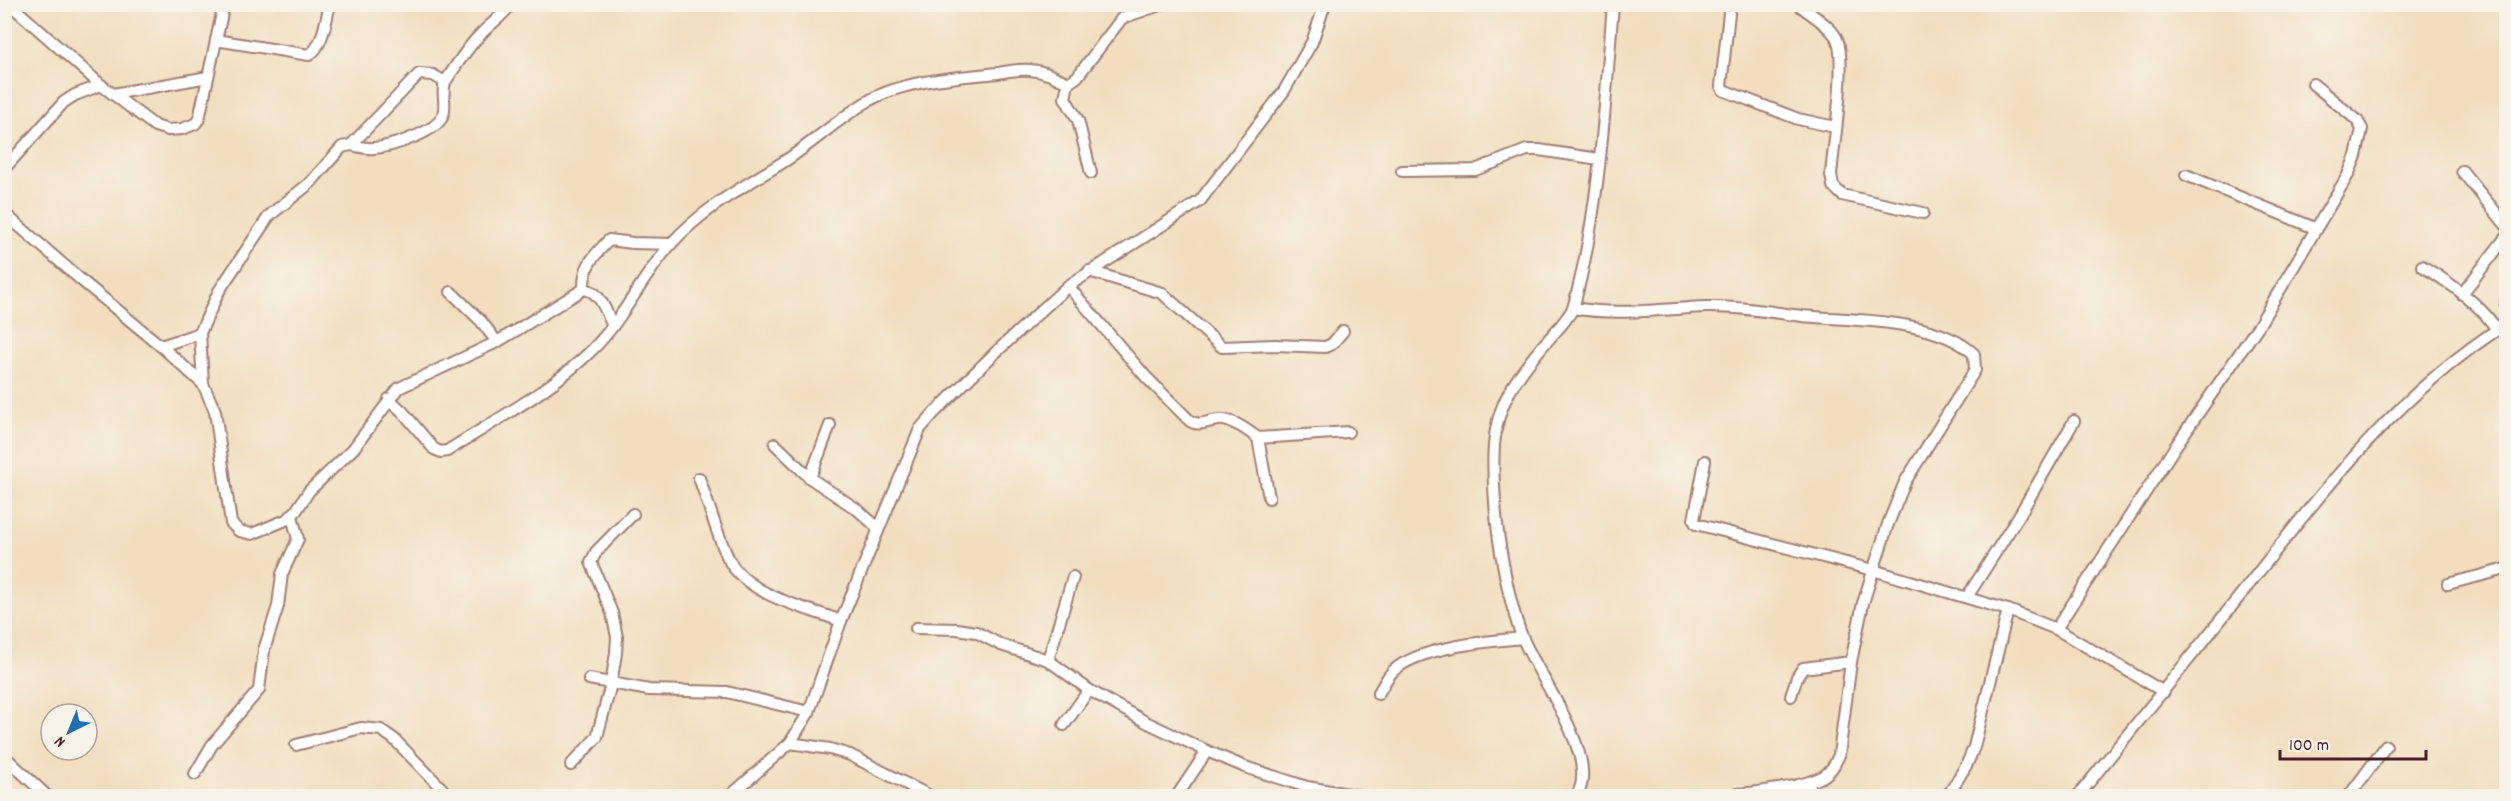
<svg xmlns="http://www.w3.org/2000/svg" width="2511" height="801" viewBox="0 0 2511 801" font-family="Dekko,sans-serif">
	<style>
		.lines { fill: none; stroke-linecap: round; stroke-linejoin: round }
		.minor-casing { stroke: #9e7e75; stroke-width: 14 }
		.minor { stroke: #fff; stroke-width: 10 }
	</style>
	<rect width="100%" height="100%" fill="#f7f3e8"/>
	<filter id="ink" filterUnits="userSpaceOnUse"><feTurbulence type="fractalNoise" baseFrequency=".0167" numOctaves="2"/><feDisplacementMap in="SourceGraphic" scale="12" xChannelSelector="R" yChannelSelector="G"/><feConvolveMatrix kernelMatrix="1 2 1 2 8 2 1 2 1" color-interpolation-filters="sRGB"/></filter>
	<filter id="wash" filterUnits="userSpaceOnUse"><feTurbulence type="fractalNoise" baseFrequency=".008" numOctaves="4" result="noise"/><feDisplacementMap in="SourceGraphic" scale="24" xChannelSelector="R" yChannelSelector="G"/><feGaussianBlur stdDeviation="1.35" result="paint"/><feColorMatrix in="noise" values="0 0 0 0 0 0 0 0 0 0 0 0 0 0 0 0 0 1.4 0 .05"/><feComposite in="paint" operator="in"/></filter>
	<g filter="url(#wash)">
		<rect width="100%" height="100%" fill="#f2debf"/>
	</g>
	<g filter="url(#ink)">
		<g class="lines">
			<defs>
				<g id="minor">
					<path d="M1730,4L1721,86L1723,90L1798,119L1835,127"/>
					<path d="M1798,4C1810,14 1828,24 1836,37C1848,57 1833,148 1831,175L1833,186L1842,195L1923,213"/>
					<path d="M12,6L101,85L155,126L168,130L182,129L195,124L199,119L224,4"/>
					<path d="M216,40L309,55C323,47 326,19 330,4"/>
					<path d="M113,94L208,77"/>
					<path d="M351,145C358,146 366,149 374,148C390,147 438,132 443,115C447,104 441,93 445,82C456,66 466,49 480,35C491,23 501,18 511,4"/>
					<path d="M4,169L64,102L75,95L101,85"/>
					<path d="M1402,171L1475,170L1527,150H1539L1599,159"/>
					<path d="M2462,171L2506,225"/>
					<path d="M1091,173L1078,120L1065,98L1068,83L1077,77L1122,18L1163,4"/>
					<path d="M2186,175L2317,229"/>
					<path d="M4,213L81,280L161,346L203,384L215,411L231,523L239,531L252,534L288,519L296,511L309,491L353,449L399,388L497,342L584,289C601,291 606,313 613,326"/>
					<path d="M2422,266C2449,282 2480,303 2497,330"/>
					<path d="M1089,271L1162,293L1222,347L1275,345L1325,347L1332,344L1343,331"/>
					<path d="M1068,286L1146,377L1190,421C1201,428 1212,418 1224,420C1237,422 1248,431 1258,438L1269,498"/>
					<path d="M584,289C583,265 594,256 609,240L633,243L671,244"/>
					<path d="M451,292L481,321L497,342"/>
					<path d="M2462,294L2506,237"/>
					<path d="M2506,299V306"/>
					<path d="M1573,308C1618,316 1661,309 1706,307C1738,306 1770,312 1802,316C1852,321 1936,318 1974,354L1975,370L1905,482L1888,524L1863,603L1851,662L1839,755C1835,764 1831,772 1822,777C1795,790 1730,796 1699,796"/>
					<path d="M161,346L200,333"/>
					<path d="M203,384L200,333L219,291L269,216L310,183L342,147L351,145L419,74L433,75L445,82"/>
					<path d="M389,399L403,412L434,449L441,452L447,451C497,419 551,391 593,349C624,318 642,277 671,244C703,208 745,186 785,161C814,142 840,117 870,100C905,80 959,77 998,73C1009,71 1019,69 1030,70C1044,71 1056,77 1068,83"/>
					<path d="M1258,438L1348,432"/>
					<path d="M775,444L810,478L858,510L878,528"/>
					<path d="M1705,461L1694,520L1696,524L1873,570L2008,610L2056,629L2164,692"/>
					<path d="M699,478C707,498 722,553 734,568C757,598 807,608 841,621"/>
					<path d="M810,478L830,425"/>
					<path d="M2448,584L2506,569"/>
					<path d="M1967,597L2020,514L2074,421"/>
					<path d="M916,628L957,629L976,632L1001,645L1048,660L1089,690L1146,722L1207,751L1245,767L1307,787L1360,796"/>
					<path d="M2056,629L2175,447L2259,325L2348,175L2356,156L2362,129L2357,120L2313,84"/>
					<path d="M1048,660L1073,577"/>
					<path d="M589,679L649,690L727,692L809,712"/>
					<path d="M1378,694C1383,686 1387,677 1393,671C1419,647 1488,641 1523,638"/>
					<path d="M1791,696L1797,677L1803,668L1851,662"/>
					<path d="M1064,725L1089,690"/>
					<path d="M790,743L809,712L841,621L920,429L934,413L996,352L1068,286L1200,201L1284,91L1312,42L1325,4"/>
					<path d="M296,745L361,728L381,730L394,739L449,796"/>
					<path d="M4,756L47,796"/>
					<path d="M571,765L597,737L611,684L616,653L617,637L612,613L591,562L596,552L633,514"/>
					<path d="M195,774L212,745L259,690L264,650L278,606L282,574L298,539L292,516"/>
					<path d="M1809,782L1811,796"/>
					<path d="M1949,794L1967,764L1974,747L2008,610"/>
					<path d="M730,796L790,743L830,749L850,755L930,796"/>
					<path d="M1177,796L1207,751"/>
					<path d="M1577,796C1579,791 1582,785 1582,779C1586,740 1539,676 1523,639C1509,605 1497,539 1495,502C1490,429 1494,404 1541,348C1550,337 1571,317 1574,305C1600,208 1605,104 1613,4"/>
					<path d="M2078,796C2130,731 2183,667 2235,602C2315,501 2395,394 2506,324"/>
					<path d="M2349,796L2386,746"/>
				</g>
			</defs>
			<use href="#minor" class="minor-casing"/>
			<use href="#minor" class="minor"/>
		</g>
	</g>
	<rect width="2511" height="801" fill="none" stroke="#f7f3e8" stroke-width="24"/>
	<g transform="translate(69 732) rotate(223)"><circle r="28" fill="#f7f3e8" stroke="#b29e9c" stroke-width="1.5"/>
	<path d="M0-4.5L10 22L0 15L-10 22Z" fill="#1f6fb2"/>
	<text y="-9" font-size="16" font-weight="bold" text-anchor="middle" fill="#4a1f2b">N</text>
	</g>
	<path d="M2280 750v9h146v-9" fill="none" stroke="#4a1f2b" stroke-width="3"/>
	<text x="2289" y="750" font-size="18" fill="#4a1f2b" stroke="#f7f3e8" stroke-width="4.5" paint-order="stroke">100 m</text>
</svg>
